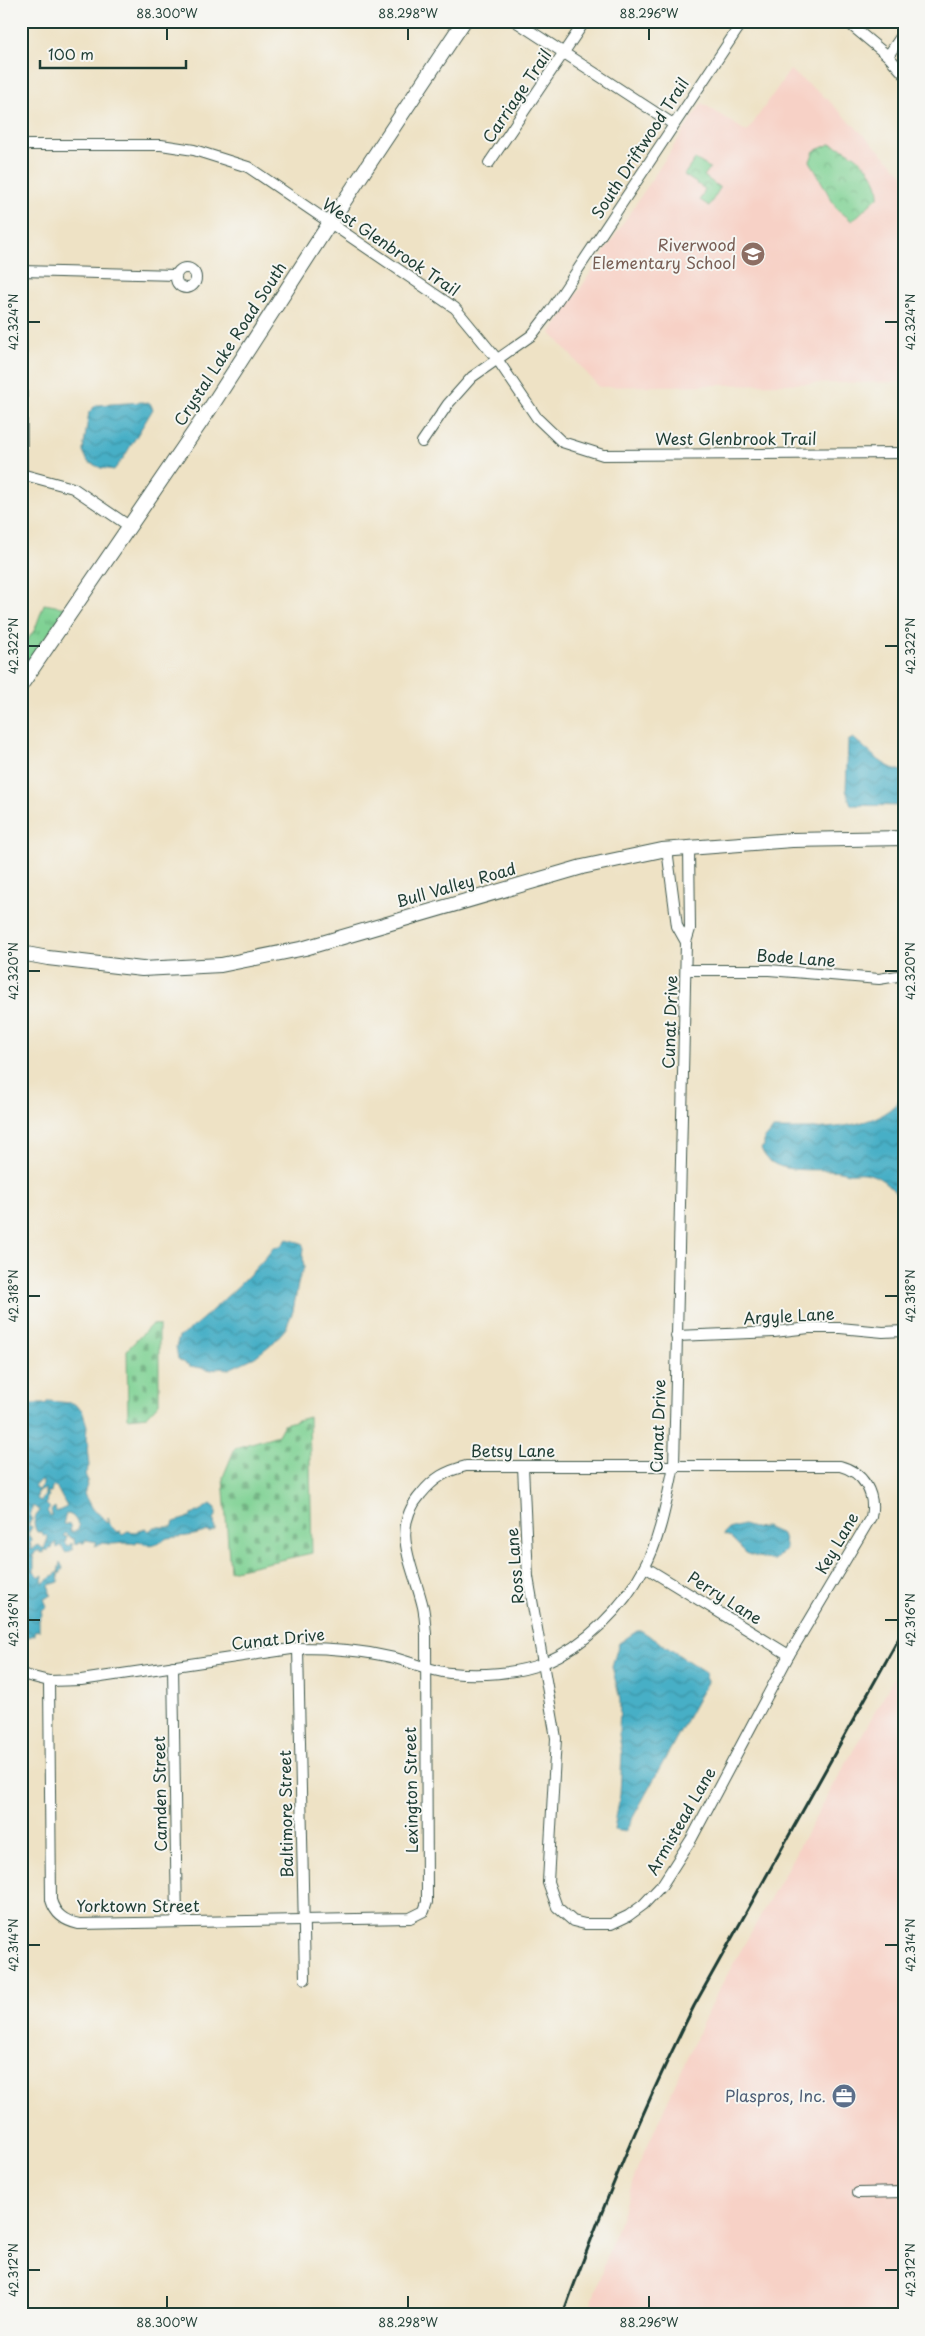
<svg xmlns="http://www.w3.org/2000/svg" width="925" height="2336" viewBox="0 0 925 2336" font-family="'Playpen Sans',sans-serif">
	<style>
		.built { fill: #f7d1c6 }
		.grass { fill: url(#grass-tufts); stroke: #508864 }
		.cemetery { fill: url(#cemetery-stones); stroke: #508864 }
		.park { fill: url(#park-crowns); stroke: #508864 }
		.water { fill: url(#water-waves); stroke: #33767d; fill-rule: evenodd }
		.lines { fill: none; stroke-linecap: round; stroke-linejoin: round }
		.street-casing { stroke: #3e564a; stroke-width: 12 }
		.secondary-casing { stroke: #3e564a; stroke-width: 16 }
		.street { stroke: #fff; stroke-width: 10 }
		.secondary { stroke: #fff; stroke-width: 14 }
		.rail { stroke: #1f3d34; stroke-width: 3 }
		.ticks { fill: none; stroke: #1f3d34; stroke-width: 2 }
		.labels { text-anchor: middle; stroke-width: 4; stroke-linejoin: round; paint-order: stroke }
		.street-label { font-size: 16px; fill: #1f3d34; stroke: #f6f6f2 }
		.education-label { font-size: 16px; fill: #785e54; stroke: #f6f6f2; text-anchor: end }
		.service-label { font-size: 16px; fill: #4e5e75; stroke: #f6f6f2; text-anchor: end }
		.neatline { fill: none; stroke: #1f3d34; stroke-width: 2 }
		.ticks-label { font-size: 12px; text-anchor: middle; fill: #1f3d34 }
	</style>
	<defs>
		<pattern id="grass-tufts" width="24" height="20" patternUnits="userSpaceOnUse" patternTransform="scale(1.25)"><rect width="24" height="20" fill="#80d294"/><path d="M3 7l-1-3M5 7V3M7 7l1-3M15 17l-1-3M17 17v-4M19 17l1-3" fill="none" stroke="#68ac7a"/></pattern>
		<pattern id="cemetery-stones" width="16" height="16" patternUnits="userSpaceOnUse" patternTransform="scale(1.25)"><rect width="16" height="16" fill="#80d294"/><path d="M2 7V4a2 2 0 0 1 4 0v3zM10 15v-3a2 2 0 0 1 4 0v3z" fill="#68ac7a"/></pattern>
		<pattern id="park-crowns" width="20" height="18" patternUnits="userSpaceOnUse" patternTransform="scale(1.25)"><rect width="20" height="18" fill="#80d294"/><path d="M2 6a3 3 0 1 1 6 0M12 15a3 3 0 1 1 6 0" fill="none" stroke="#68ac7a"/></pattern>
		<pattern id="water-waves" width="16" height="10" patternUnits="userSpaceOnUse" patternTransform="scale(1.25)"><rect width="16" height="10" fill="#47afc6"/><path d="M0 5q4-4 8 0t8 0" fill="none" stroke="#3b90a2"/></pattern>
	</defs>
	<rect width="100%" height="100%" fill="#f6f6f2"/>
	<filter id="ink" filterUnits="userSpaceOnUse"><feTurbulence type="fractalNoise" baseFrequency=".02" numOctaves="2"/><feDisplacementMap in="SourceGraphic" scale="10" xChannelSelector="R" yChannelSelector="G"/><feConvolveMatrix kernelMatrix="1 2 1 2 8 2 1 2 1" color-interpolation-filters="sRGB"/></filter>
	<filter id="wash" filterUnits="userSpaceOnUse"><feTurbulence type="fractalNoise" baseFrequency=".0096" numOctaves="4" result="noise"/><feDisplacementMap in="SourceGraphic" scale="20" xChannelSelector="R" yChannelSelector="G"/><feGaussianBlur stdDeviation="1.12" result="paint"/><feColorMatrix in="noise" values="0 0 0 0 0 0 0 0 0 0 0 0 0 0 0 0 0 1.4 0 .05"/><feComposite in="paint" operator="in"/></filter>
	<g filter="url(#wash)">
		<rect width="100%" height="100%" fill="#eee2c5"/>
		<g class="built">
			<path d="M790,70L826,98L904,175V382L599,387L551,333L702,103L747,132Z"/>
			<path d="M904,1660V2315H587L637,2169L713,2000Z"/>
		</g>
		<path class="grass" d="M44,604L67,608L21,671V649L35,629Z"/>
		<g class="cemetery">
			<path d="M152,1324L159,1325V1403L147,1416L128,1418L127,1350Z"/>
			<path d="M309,1417L312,1553L230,1571L223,1477L235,1448L278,1435L284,1424Z"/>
		</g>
		<g class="park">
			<path d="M830,144C852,149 880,172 879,196L852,221L836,208L810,161L814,151Z"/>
			<path d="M695,159L710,168L704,176L720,188L709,206L700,200L705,189L684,175Z"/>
		</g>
		<g class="water">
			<path d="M142,402L150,403L153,409L124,457L114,470L101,468L88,462L83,451L89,412L96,405Z"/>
			<path d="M853,738C869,750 883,769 904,771V806L851,805L846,790L848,741Z"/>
			<path d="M904,1090V1206C896,1191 882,1175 864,1173C859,1172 853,1174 848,1173C823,1164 772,1181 761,1148L764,1146V1138L769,1135L773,1129C808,1129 890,1133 904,1090Z"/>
			<path d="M287,1239L302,1243L304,1248L303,1257L304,1268L299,1279L293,1311L286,1328L274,1342L255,1357L229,1369L218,1368L212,1370L190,1366L178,1359L176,1347L179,1337C193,1330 270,1258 273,1247L280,1246Z"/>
			<path d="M48,1401L73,1403L82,1410L87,1426L86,1439L89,1446L87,1447L89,1466L85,1474L88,1481L86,1483L87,1485L84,1494L92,1509L103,1517L106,1523L108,1522V1517L110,1525L117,1532L121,1531L120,1533L123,1535L127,1531L135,1532L145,1528L149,1531L154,1527H172L174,1522L187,1518L211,1504L216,1508V1516L214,1519L215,1530L209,1533L207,1531C193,1537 182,1536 167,1538C163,1541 152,1547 144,1544C142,1543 140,1541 137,1541L136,1544C124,1541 113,1546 103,1543L95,1546L97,1542L86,1540L84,1543H77L78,1544L75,1545L74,1539L70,1538L66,1533L63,1536L67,1537L65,1543L68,1546L72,1543V1547L74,1549L66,1553L61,1546L57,1548L56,1542L51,1549L50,1546L48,1550H43V1553L40,1552V1550L35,1552L34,1555H32L34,1559V1571L40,1577L43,1575L42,1584L58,1572L60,1562L63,1568L60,1574L59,1571L58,1573L59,1582L49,1585L50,1593L52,1595L44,1599L47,1606L41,1611L42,1615L39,1620V1631L35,1630V1635L29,1637L21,1636V1595L23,1593L21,1579V1404H45ZM43,1481V1485L38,1490L42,1491L45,1488V1495L41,1501L37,1499L38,1490L34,1487L38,1482ZM54,1486L58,1490L67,1507L56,1512L55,1507L51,1510L52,1515L50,1516L47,1511L50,1508L46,1504L47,1497L49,1496L47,1492H51L52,1487ZM33,1506L40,1511C34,1517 32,1523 37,1532H42L44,1536L46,1535L48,1538L44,1549L38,1545L32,1550L30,1543L33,1540L31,1539L28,1534L32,1527L28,1525L32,1519L30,1514ZM66,1514C74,1514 76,1521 79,1526L78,1530L71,1532L70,1525L63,1524Z"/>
			<path d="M743,1525L753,1528L766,1527L782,1534L786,1549L774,1561L747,1554L730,1537L723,1534L728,1529Z"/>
			<path d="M637,1631H642L705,1672L707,1682L625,1832L614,1830L620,1794L622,1754L619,1734L620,1700L612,1666L619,1643Z"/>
		</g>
	</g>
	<g filter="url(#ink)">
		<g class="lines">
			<defs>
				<g id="street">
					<path d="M515,21L673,124"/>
					<path d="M846,21L888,56L904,74"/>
					<path d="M888,56L904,32"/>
					<path d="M21,145H161L194,150L248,167L455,308L497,359L537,418L562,442L603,455L904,453"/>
					<path d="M489,163L585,21"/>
					<circle cx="186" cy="278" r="10"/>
					<path d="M21,271L176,275"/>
					<path d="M21,322L22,474"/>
					<path d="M422,442L448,404L472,377L532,335L549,313L743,21"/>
					<path d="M21,474L73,488L129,526"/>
					<path d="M667,849L677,926L686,942"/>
					<path d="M686,970H769L879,979L904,975"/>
					<path d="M676,1336L774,1332L809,1328H840L883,1332L904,1331"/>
					<path d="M645,1567L789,1655"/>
					<path d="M298,1648L305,1979"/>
					<path d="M173,1666L177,1922"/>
					<path d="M21,1674L49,1681L81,1680L298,1648C333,1648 361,1650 395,1658C413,1663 432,1671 450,1673C480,1676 516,1674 544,1663C586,1645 623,1608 644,1568C660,1540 667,1498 674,1466L686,942L690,929L689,846"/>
					<path d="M49,1681L51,1900C55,1914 64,1921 79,1924L410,1918L424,1911L427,1902L426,1634C425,1625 425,1616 423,1607C414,1567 389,1530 421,1494C434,1478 446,1471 466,1466H840C863,1472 876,1493 871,1517L789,1655L692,1838L662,1885L643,1905L628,1916L611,1924H585L573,1921L557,1907L548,1882L556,1738L528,1577L523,1466"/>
					<path d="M858,2193L904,2192"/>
				</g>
				<g id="secondary">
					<path d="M21,685L209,410L329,224L464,21"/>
					<path d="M21,953L48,958L142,969L221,965L305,948L582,867L662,850L792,840L904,838"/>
				</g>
			</defs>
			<use href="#street" class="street-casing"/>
			<use href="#secondary" class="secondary-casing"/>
			<use href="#street" class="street"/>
			<use href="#secondary" class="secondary"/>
			<path class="rail" d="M563,2315C601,2209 644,2106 694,2006L904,1629"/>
		</g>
	</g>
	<path class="ticks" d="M167,28V40M408,28V40M649,28V40M28,322H40M885,322H898M28,646H40M885,646H898M28,971H40M885,971H898M28,1296H40M885,1296H898M28,1620H40M885,1620H898M28,1945H40M885,1945H898M28,2270H40M885,2270H898M167,2296V2308M408,2296V2308M649,2296V2308"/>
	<defs>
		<symbol id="school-disc" viewBox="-11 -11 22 22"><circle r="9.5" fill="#8d6e63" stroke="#f6f6f2"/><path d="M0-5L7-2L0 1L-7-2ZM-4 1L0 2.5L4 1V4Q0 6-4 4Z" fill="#fff"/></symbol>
		<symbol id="office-disc" viewBox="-11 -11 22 22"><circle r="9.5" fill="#5c6f8a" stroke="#f6f6f2"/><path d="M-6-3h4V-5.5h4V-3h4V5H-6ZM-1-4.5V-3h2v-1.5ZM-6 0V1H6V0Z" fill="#fff"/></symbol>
	</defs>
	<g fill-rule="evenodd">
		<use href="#school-disc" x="739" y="240" width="28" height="28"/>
		<use href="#office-disc" x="830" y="2082" width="28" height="28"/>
	</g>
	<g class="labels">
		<g class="street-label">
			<text transform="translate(517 96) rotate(-56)" y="6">Carriage Trail</text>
			<text transform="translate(640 148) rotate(-57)" y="6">South Driftwood Trail</text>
			<text transform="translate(391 247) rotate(34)" y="6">West Glenbrook Trail</text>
			<text transform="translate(230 344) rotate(-57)" y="6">Crystal Lake Road South</text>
			<text x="736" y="445">West Glenbrook Trail</text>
			<text transform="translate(456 885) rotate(-16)" y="6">Bull Valley Road</text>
			<text transform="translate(796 958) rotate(4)" y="6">Bode Lane</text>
			<text transform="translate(670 1022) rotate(-88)" y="6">Cunat Drive</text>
			<text transform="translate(789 1316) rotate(-3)" y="6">Argyle Lane</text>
			<text transform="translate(658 1426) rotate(-88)" y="6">Cunat Drive</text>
			<text x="513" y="1457">Betsy Lane</text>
			<text transform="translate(837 1543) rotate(-60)" y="6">Key Lane</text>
			<text transform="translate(515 1566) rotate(-95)" y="6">Ross Lane</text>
			<text transform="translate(725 1598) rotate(32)" y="6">Perry Lane</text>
			<text transform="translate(278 1639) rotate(-6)" y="6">Cunat Drive</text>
			<text transform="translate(411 1790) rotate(-91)" y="6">Lexington Street</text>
			<text transform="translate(160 1794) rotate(-91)" y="6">Camden Street</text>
			<text transform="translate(286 1814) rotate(-91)" y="6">Baltimore Street</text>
			<text transform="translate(681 1821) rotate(-60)" y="6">Armistead Lane</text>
			<text x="138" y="1912">Yorktown Street</text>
		</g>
		<g class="education-label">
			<text x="736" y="251">Riverwood<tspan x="736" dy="18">Elementary School</tspan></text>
		</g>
		<g class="service-label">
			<text x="826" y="2102">Plaspros, Inc.</text>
		</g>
	</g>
	<rect width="925" height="2336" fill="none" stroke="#f6f6f2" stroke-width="55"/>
	<path d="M40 60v8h146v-8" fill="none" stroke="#1f3d34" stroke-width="2.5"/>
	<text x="48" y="60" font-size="15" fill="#1f3d34" stroke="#f6f6f2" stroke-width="4" paint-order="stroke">100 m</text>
	<rect x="28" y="28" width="870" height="2280" class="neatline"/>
	<g class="ticks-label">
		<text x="167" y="18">88.300°W</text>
		<text x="408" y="18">88.298°W</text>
		<text x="649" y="18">88.296°W</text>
		<text transform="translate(14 322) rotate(-90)" y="4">42.324°N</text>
		<text transform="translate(911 322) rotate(-90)" y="4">42.324°N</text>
		<text transform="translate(14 646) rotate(-90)" y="4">42.322°N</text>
		<text transform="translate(911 646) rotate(-90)" y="4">42.322°N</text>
		<text transform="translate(14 971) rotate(-90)" y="4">42.320°N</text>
		<text transform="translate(911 971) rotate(-90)" y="4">42.320°N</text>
		<text transform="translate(14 1296) rotate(-90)" y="4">42.318°N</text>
		<text transform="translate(911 1296) rotate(-90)" y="4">42.318°N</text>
		<text transform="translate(14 1620) rotate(-90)" y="4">42.316°N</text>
		<text transform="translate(911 1620) rotate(-90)" y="4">42.316°N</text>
		<text transform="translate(14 1945) rotate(-90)" y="4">42.314°N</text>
		<text transform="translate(911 1945) rotate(-90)" y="4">42.314°N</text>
		<text transform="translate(14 2270) rotate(-90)" y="4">42.312°N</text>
		<text transform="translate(911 2270) rotate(-90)" y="4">42.312°N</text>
		<text x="167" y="2327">88.300°W</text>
		<text x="408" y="2327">88.298°W</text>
		<text x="649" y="2327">88.296°W</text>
	</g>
</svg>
